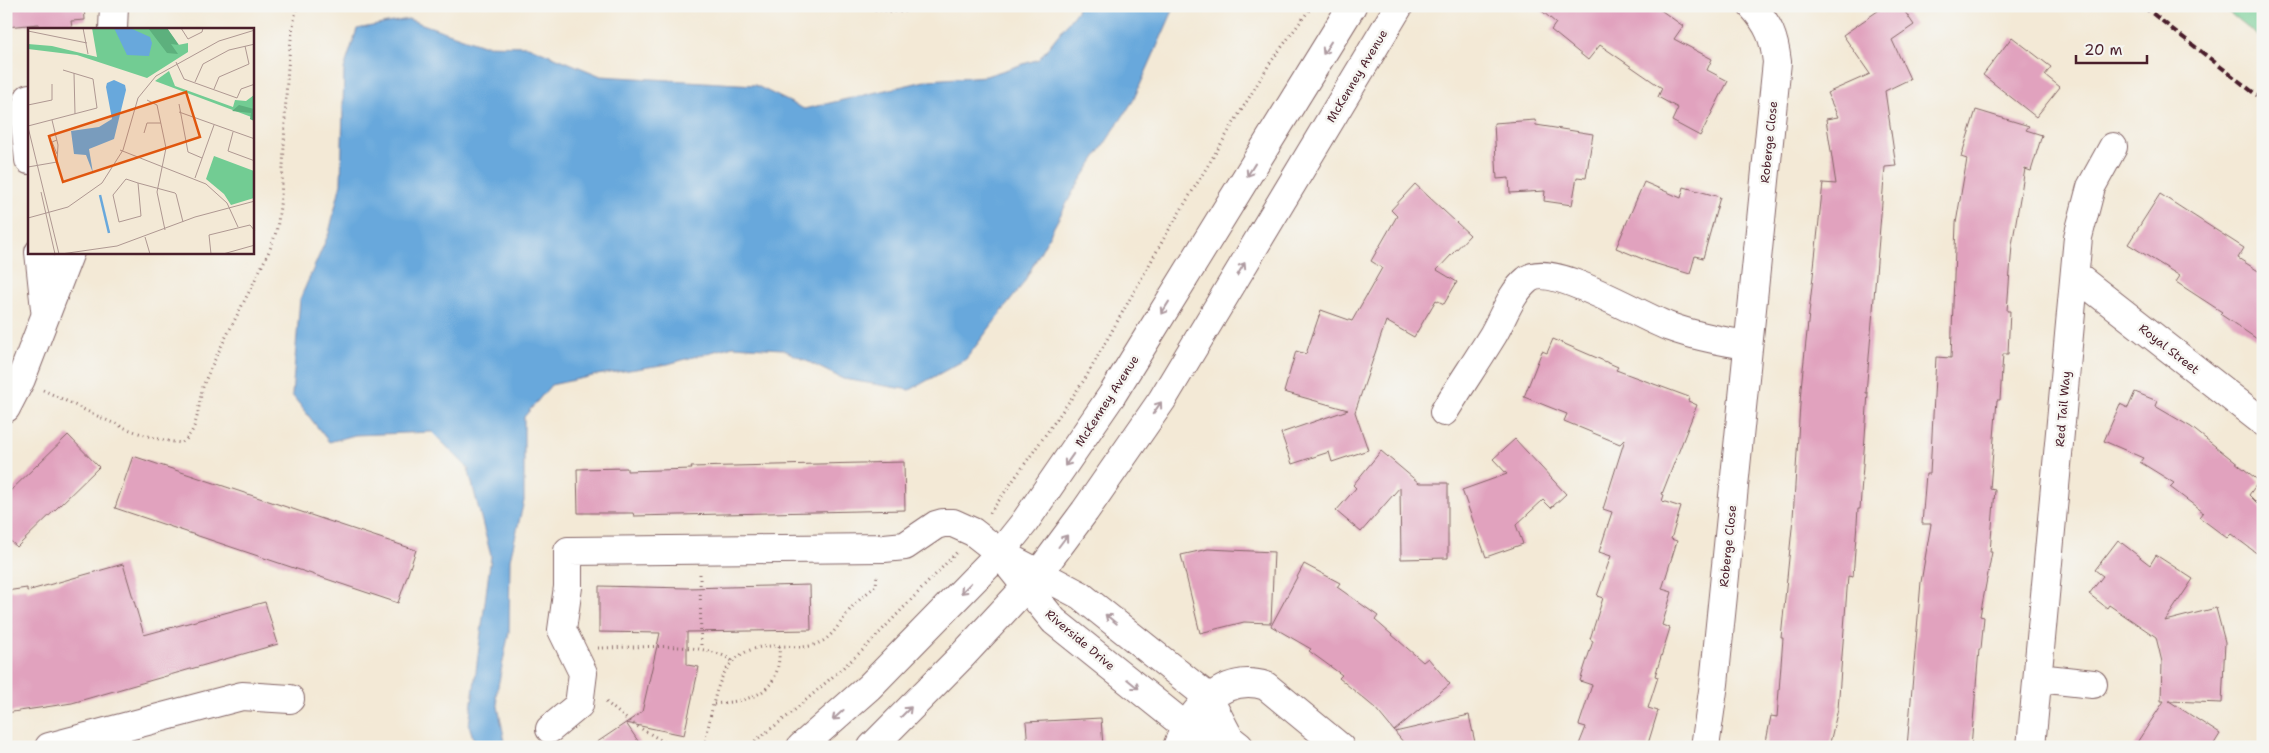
<svg xmlns="http://www.w3.org/2000/svg" width="2269" height="753" viewBox="0 0 2269 753" font-family="'Shantell Sans',sans-serif">
	<style>
		.green { fill: #72cc93; stroke: #5e765f }
		.water { fill: #68a8dc; stroke: #596484 }
		.building { fill: #e1a2be }
		.lines { fill: none; stroke-linecap: round; stroke-linejoin: round }
		.minor-casing { stroke: #856667; stroke-width: 30 }
		.major-casing { stroke: #856667; stroke-width: 30 }
		.path { stroke: #856667; stroke-width: 3; stroke-dasharray: 1 4; stroke-linecap: butt }
		.minor { stroke: #fff; stroke-width: 28 }
		.major { stroke: #fff; stroke-width: 28 }
		.rail { stroke: #4a1f2b; stroke-width: 4; stroke-dasharray: 8 4; stroke-linecap: butt }
		.oneway { stroke: #ae9aa0 }
		.labels { text-anchor: middle; stroke-width: 5; stroke-linejoin: round; paint-order: stroke }
		.street-label { font-size: 12px; fill: #4a1f2b; stroke: #f6f6f2 }
		.inset-river { fill: none; stroke: #68a8dc; stroke-width: 2.5 }
		.inset-road { fill: none; stroke: #af9892; stroke-width: 1 }
		.view { fill: #e0560e; fill-opacity: 0.15; stroke: #e0560e; stroke-width: 2.5 }
		.inset-edge { fill: none; stroke: #4a1f2b; stroke-width: 2.5 }
	</style>
	<rect width="100%" height="100%" fill="#f6f6f2"/>
	<filter id="ink" filterUnits="userSpaceOnUse"><feTurbulence type="fractalNoise" baseFrequency=".02" numOctaves="2"/><feDisplacementMap in="SourceGraphic" scale="10" xChannelSelector="R" yChannelSelector="G"/><feConvolveMatrix kernelMatrix="1 2 1 2 8 2 1 2 1" color-interpolation-filters="sRGB"/></filter>
	<filter id="wash" filterUnits="userSpaceOnUse"><feTurbulence type="fractalNoise" baseFrequency=".0096" numOctaves="4" result="noise"/><feDisplacementMap in="SourceGraphic" scale="20" xChannelSelector="R" yChannelSelector="G"/><feGaussianBlur stdDeviation="1.12" result="paint"/><feColorMatrix in="noise" values="0 0 0 0 0 0 0 0 0 0 0 0 0 0 0 0 0 1.4 0 .05"/><feComposite in="paint" operator="in"/></filter>
	<g filter="url(#wash)">
		<rect width="100%" height="100%" fill="#f3e9d6"/>
		<path class="green" d="M2221,6H2263V40Z"/>
		<path class="water" d="M1078,6H1175L1133,101L1074,190L1023,284L966,359L910,390L843,379L782,349L733,346L668,364L597,375L551,385L524,417V501L510,559L509,632L496,696L506,747H476L469,725L491,556L468,468L432,432L355,435L329,442L292,395L300,299L329,233L341,183L344,69L357,29L408,19L483,45L528,46L601,76L755,85L804,109L929,80L986,76L1039,59L1077,11Z"/>
		<g id="blocks">
			<g class="building">
				<path d="M6,6H84L85,20L71,21L72,27L61,29H40L39,24L6,27Z"/>
				<path d="M1536,6H1655L1683,26L1674,39L1712,59L1707,70L1728,81L1700,136L1672,121L1678,108L1658,97L1662,88L1600,45L1588,60L1551,30L1556,23Z"/>
				<path d="M1885,6H1901L1914,25L1892,40L1910,79L1885,91L1896,166L1885,167L1866,393H1868L1860,509H1858L1853,577L1848,576L1838,709L1829,747H1765L1771,716L1777,717L1783,638H1781L1793,518L1801,388L1823,183L1836,184L1826,119L1838,117L1827,93L1870,74L1843,35Z"/>
				<path d="M2012,37L2051,67L2045,75L2060,87L2036,117L1983,75Z"/>
				<path d="M1976,110L2029,126L2026,130L2042,135L2031,171L2025,169L2012,245L2007,311H2010L2008,354H2003L2000,400H1997L1990,489L1995,490L1990,552H1992L1980,616L1984,617L1981,649H1979L1971,747H1907L1921,582L1931,524H1922L1926,474H1930L1936,357L1951,358L1956,223L1967,159L1961,157Z"/>
				<path d="M1535,120L1536,125L1593,134L1586,178L1577,177L1572,205L1544,201L1545,191L1510,193L1509,178L1497,179L1494,123Z"/>
				<path d="M1644,182L1681,198L1684,187L1720,197L1703,258L1695,256L1690,274L1650,262L1616,248Z"/>
				<path d="M1415,184L1470,235L1437,270L1457,282L1444,304L1436,300L1414,337L1386,321L1355,412L1368,450L1332,462L1329,452L1292,464L1281,433L1348,410L1284,392L1296,351L1306,354L1321,310L1352,321L1382,268L1371,261L1397,216L1391,210Z"/>
				<path d="M2160,194L2244,248L2238,258L2263,274V343L2220,314L2222,312L2176,282L2180,276L2128,244Z"/>
				<path d="M1553,339L1618,367L1616,370L1689,397L1688,401L1697,405L1662,494L1664,495L1662,501L1681,507L1671,539L1677,541L1662,589L1672,592L1662,625L1670,628L1655,676L1658,677L1648,708L1658,711L1647,747H1578L1586,727L1579,725L1592,685L1580,681L1593,641L1590,639L1603,598L1597,596L1611,556L1599,552L1612,512L1603,509L1625,439L1620,444L1564,421L1567,414L1524,397L1542,351L1547,353Z"/>
				<path d="M2135,392L2157,401L2155,406L2191,427L2259,481L2249,495L2263,509V558L2231,534L2227,538L2199,517L2203,512L2170,487L2174,483L2140,462L2143,458L2104,441L2120,404L2128,408Z"/>
				<path d="M68,435L99,467L17,547L6,537V495Z"/>
				<path d="M1515,439L1566,494L1551,508L1543,500L1516,525L1523,544L1486,557L1462,490L1507,474L1493,459Z"/>
				<path d="M1381,451L1419,483H1448V558L1401,559L1400,487L1361,532L1336,511L1356,488L1353,485Z"/>
				<path d="M133,456L416,550L398,603L115,508Z"/>
				<path d="M904,462L905,510L634,516L633,513H578L577,469L627,468V471L692,469L691,467Z"/>
				<path d="M2118,540L2150,565L2156,555L2193,579L2165,621L2216,608L2225,642L2222,703L2169,701L2220,734L2212,747H2134L2164,701H2161L2162,662L2156,637L2109,605L2107,608L2089,594L2103,576L2095,570Z"/>
				<path d="M1208,549L1274,552L1271,623L1244,622L1200,633L1181,555Z"/>
				<path d="M123,564L144,635L265,602L278,644L72,703L6,713V591L27,588V591Z"/>
				<path d="M1304,564L1340,583L1337,587L1378,616L1375,620L1423,662L1428,658L1450,684L1394,731L1375,708L1339,678L1342,675L1309,651L1311,649L1271,626Z"/>
				<path d="M810,585L811,630L687,632V665L699,667L684,735L626,723L642,747H590L642,712L660,633L599,632V586L687,588Z"/>
				<path d="M1469,715L1476,747H1407L1395,732Z"/>
				<path d="M1101,718L1103,747H1028L1026,722Z"/>
			</g>
		</g>
	</g>
	<g filter="url(#ink)">
		<use href="#blocks" fill-opacity="0" stroke="#856667" stroke-width="1"/>
		<g class="lines">
			<defs>
				<g id="minor">
					<path d="M113,29L114,6"/>
					<path d="M29,98L24,113L29,160"/>
					<path d="M39,252L45,309"/>
					<path d="M2075,275L2263,422"/>
					<path d="M6,408L21,379L70,252"/>
					<path d="M1444,412C1460,386 1477,361 1493,335C1503,318 1511,293 1527,280C1550,260 1641,317 1670,327C1695,336 1721,341 1747,345"/>
					<path d="M1011,568L1054,621L1185,726L1230,739L1239,746"/>
					<path d="M2038,678L2093,684"/>
					<path d="M550,729L579,705L583,673L562,630L568,587V551L884,548L905,546L936,525L943,523H953L973,532L1000,553L1080,595L1208,697L1230,739"/>
					<path d="M49,747L242,696L290,699"/>
					<path d="M1177,747C1190,711 1223,672 1266,686L1340,747"/>
					<path d="M1705,747L1714,684L1777,62C1774,37 1769,25 1752,6"/>
					<path d="M2031,747L2078,237L2091,187L2113,147"/>
				</g>
				<g id="major">
					<path d="M801,747L869,687L1000,553L1024,523L1112,395L1352,6"/>
					<path d="M872,747L960,658L1039,573L1085,511L1162,400L1399,6"/>
				</g>
			</defs>
			<use href="#minor" class="minor-casing"/>
			<use href="#major" class="major-casing"/>
			<g class="path">
				<path d="M840,6L902,12L929,6"/>
				<path d="M43,390C87,410 134,438 182,443C201,429 197,400 205,381C220,347 238,314 254,282C263,263 275,243 278,222C288,151 281,77 297,6"/>
				<path d="M990,513L1085,379L1167,233L1270,63L1312,6"/>
				<path d="M700,574L701,648"/>
				<path d="M598,648C633,648 706,640 732,661"/>
				<path d="M606,702L630,722L664,742L668,747"/>
				<path d="M714,704C755,700 782,693 779,645"/>
				<path d="M698,747L705,742C716,695 717,644 779,646C797,646 806,650 823,641C835,634 844,616 853,606C860,599 868,592 876,586L877,574"/>
				<path d="M747,747L789,715L863,650L957,552"/>
			</g>
			<use href="#minor" class="minor"/>
			<use href="#major" class="major"/>
			<path class="rail" d="M2143,6L2263,100"/>
		</g>
		<defs><path id="oneway-shaft" d="M-6 0H5M1.5-3L5.5 0L1.5 3" fill="none" stroke-width="1.6" stroke-linecap="round" stroke-linejoin="round" transform="scale(1.25)"/></defs>
		<g class="oneway">
			<use href="#oneway-shaft" transform="translate(1327 48) rotate(122)"/>
			<use href="#oneway-shaft" transform="translate(1251 170) rotate(122)"/>
			<use href="#oneway-shaft" transform="translate(1241 269) rotate(-59)"/>
			<use href="#oneway-shaft" transform="translate(1165 308) rotate(122)"/>
			<use href="#oneway-shaft" transform="translate(1157 408) rotate(-55)"/>
			<use href="#oneway-shaft" transform="translate(1069 460) rotate(125)"/>
			<use href="#oneway-shaft" transform="translate(1063 541) rotate(-53)"/>
			<use href="#oneway-shaft" transform="translate(966 588) rotate(134)"/>
			<use href="#oneway-shaft" transform="translate(1111 619) rotate(-141)"/>
			<use href="#oneway-shaft" transform="translate(1133 684) rotate(39)"/>
			<use href="#oneway-shaft" transform="translate(906 712) rotate(-45)"/>
			<use href="#oneway-shaft" transform="translate(838 715) rotate(138)"/>
		</g>
	</g>
	<g class="labels">
		<g class="street-label">
			<text transform="translate(1357 76) rotate(-59)" y="4">McKenney Avenue</text>
			<text transform="translate(1769 142) rotate(-84)" y="4">Roberge Close</text>
			<text transform="translate(2169 349) rotate(38)" y="4">Royal Street</text>
			<text transform="translate(1107 401) rotate(-57)" y="4">McKenney Avenue</text>
			<text transform="translate(2063 409) rotate(-85)" y="4">Red Tail Way</text>
			<text transform="translate(1728 546) rotate(-84)" y="4">Roberge Close</text>
			<text transform="translate(1080 640) rotate(40)" y="4">Riverside Drive</text>
		</g>
	</g>
	<g transform="translate(28 28)">
		<rect width="226" height="226" fill="#f3e9d6"/>
		<path d="M64,0H139L150,17L160,15V24L119,50L49,27L0,21V16L24,18L69,29ZM141,43L147,58L205,79L207,72L218,73L226,67V90L127,53ZM186,128L226,143V170L203,177L196,166L178,151Z" fill="#72cc93"/>
		<path d="M120,0H139L151,17L143,16L150,26L139,25ZM211,77L226,81V93L222,91L223,85L204,83Z" fill="#5db07d"/>
		<path d="M86,0H102L122,9L124,15L121,28L99,27ZM86,52L97,57L98,62L86,111L61,121L65,145L58,127L46,126L43,103L71,99L84,91L78,59L79,55Z" fill="#68a8dc"/>
		<path class="inset-river" d="M72,167L81,205"/>
		<path class="inset-road" d="M55,0L60,26M153,0L160,11L174,4L175,0M0,3L59,15M148,34L156,51L209,70L213,61L227,56M46,45L47,86M167,54L175,36L201,22L227,16M186,61L191,49L221,36L217,18M119,72L129,77L138,120L129,164L137,202M151,76L160,124L174,130M0,77L24,72V56M151,84L227,111M0,98L69,80L65,51L35,42M0,99L31,226M205,104L200,123L227,133M116,105L119,95H133M29,112L24,114L29,126M92,122L178,156L199,175L210,199M0,139L29,134L30,117L24,92M167,150L186,97M110,155L113,188L91,194L85,167L98,151L110,155L147,165L148,166L155,194M13,164L27,226M0,190L40,179L74,155L95,122L110,70L128,48L191,13L227,2M117,209L122,226M33,226L89,218L167,189L227,173M183,226L181,207L222,197L227,203M195,226L227,217"/>
		<path class="view" d="M158,64L172,109L35,154L21,108Z"/>
		<rect width="226" height="226" class="inset-edge"/>
	</g>
	<rect width="2269" height="753" fill="none" stroke="#f6f6f2" stroke-width="25"/>
	<path d="M2076 55v8h71v-8" fill="none" stroke="#4a1f2b" stroke-width="2.5"/>
	<text x="2084" y="55" font-size="15" fill="#4a1f2b" stroke="#f6f6f2" stroke-width="4" paint-order="stroke">20 m</text>
</svg>
